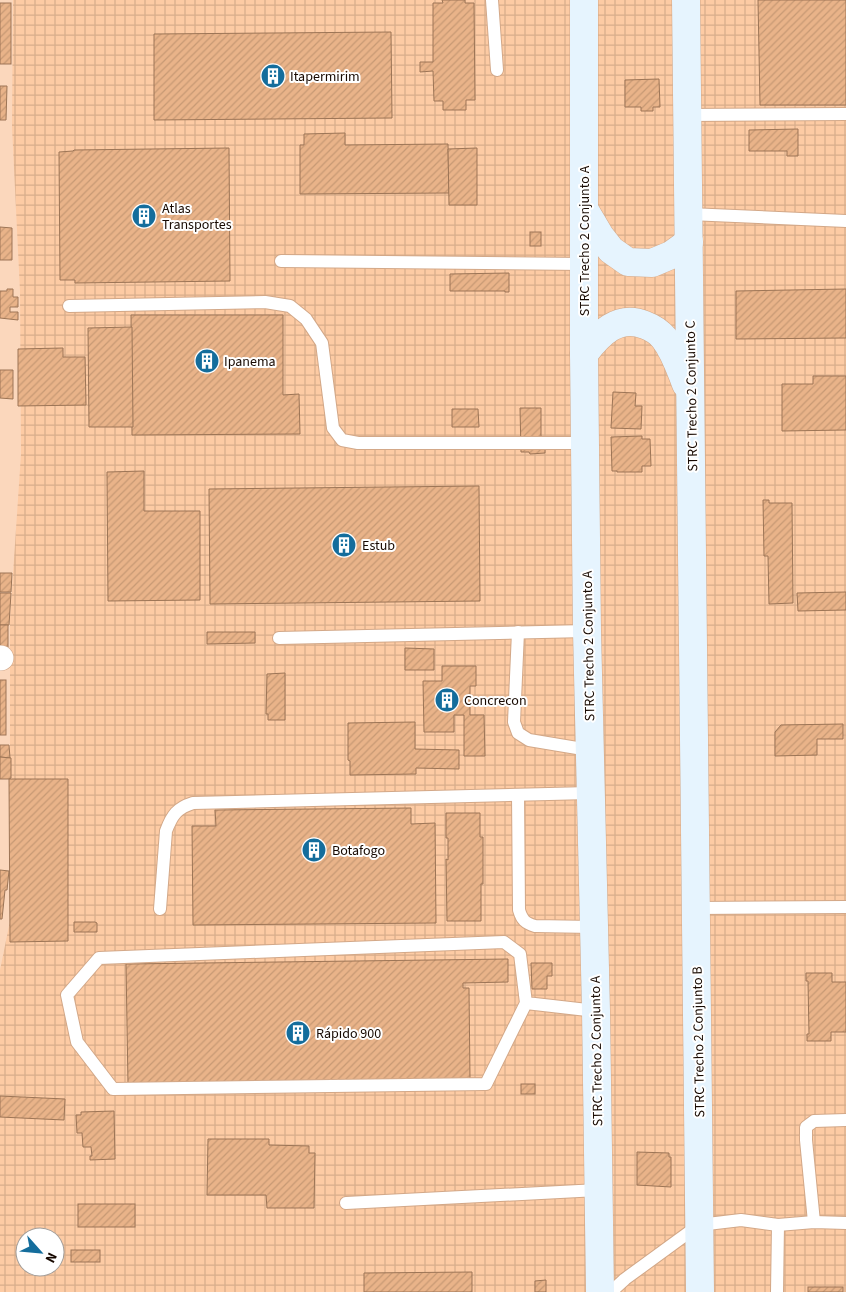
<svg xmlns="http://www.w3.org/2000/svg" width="846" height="1292" viewBox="0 0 846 1292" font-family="'Source Sans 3',sans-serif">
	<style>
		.industrial { fill: url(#industrial-grid); fill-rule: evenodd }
		.building { fill: url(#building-hatch); stroke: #9d7556 }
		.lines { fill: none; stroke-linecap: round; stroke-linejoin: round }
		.lane-casing { stroke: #d3a888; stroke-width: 14 }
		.street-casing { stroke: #d3a888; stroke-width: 26 }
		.secondary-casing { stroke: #d3a888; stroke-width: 29 }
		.lane { stroke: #fff; stroke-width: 12 }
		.street { stroke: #fff; stroke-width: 25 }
		.secondary { stroke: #e6f4fe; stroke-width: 28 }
		.labels { text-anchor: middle; stroke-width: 4; stroke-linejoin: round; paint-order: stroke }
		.poi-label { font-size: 14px; fill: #170901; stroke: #fff; text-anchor: start }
		.street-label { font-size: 14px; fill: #170901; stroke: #fff }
	</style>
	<defs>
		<pattern id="industrial-grid" width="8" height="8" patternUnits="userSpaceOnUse" patternTransform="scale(1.25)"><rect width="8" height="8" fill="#fdcba4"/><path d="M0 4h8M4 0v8" fill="none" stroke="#d8ad8b"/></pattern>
		<pattern id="building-hatch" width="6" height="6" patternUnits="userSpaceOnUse" patternTransform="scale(1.25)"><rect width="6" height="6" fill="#e9b389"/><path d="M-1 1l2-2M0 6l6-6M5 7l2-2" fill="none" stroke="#c79974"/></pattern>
	</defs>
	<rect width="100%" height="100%" fill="#fbd7bc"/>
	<path class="industrial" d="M13,0H846V1292H0V970L10,921V619L21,454L20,291L12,127ZM25,1237H55V1267H25Z"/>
	<g class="building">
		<path d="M442,0H465V3H474L475,100H466V110H443V101H434L433,71L420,72V62H433V3H443Z"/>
		<path d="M758,0H846V105H760Z"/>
		<rect x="0" y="3" width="11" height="61"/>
		<path d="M391,32L392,118L154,120V34Z"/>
		<path d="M659,79L660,107H653V111H641V107H625V80Z"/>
		<path d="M0,86H7L6,120H0Z"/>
		<path d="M798,129V156H787V151H749V130Z"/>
		<path d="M345,133V145L448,144L449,193L300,194V145H304V134Z"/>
		<path d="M229,148L230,281L75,283V280H60L59,152L73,151L74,150Z"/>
		<path d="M477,148V205H449L448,149Z"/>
		<path d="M0,227L12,228V260H0Z"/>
		<rect x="530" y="232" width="11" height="14"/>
		<path d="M509,273V292H505V291H450V274Z"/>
		<path d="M7,289H13V297H18V307H10V312H18V320L0,318V291H7Z"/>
		<path d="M846,289V338L736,339V291Z"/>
		<path d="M131,315H283V395L299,394L300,434L132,435Z"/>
		<path d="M132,327L133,427H89L88,328Z"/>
		<path d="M63,348V357H85L86,405L18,406V349Z"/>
		<path d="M0,370H13V399L0,398Z"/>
		<path d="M813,376H846V430L782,431V384H813Z"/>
		<path d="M613,392L636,393L635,406H642L641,429L611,428Z"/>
		<path d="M520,408H541V445H545V453L530,454L529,452H521Z"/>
		<path d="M452,409H478L479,427H452Z"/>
		<path d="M642,436V439H650L651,466H642V472H617V471H612L611,437Z"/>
		<path d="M144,471V511H200V600L108,601L107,472Z"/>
		<path d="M479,486L480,601L210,604L209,489Z"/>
		<path d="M763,500H769V503H792L793,603L769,604L768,556H764Z"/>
		<path d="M0,573H12L11,592H0Z"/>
		<path d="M846,592V610L798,611L797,593Z"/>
		<path d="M0,593H11L9,625H0Z"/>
		<path d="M0,625H8V650L0,651Z"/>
		<path d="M207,632H255V643L207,644Z"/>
		<path d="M405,648L434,649V670H405Z"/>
		<path d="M442,666H476V686H470V715H484L485,756H464V715H454V732H424L423,681H442Z"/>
		<path d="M285,673V720H268V714H266L267,674Z"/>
		<rect x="0" y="680" width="6" height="55"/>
		<path d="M415,722V749L459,750V769L416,768V774L350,775V761L348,760V723Z"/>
		<path d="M843,724V739H817V755L775,756V732L781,725Z"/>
		<path d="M0,745H9L10,758L0,757Z"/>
		<path d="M0,757L11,758V778L9,779H0Z"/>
		<path d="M9,779H68V941L10,942Z"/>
		<path d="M411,808V824L435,823L436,923L193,925L192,826H216L215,810Z"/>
		<path d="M446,813H480V837H483V884H481V921H447L446,859L448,860V838H446Z"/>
		<path d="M0,870L9,871L7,890H5L2,919H0Z"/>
		<path d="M74,922H95L97,923V932H74Z"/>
		<path d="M508,959V982L463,983V988H469L470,1079L128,1084L126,964Z"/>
		<path d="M531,963H552V976H547V989H532Z"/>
		<path d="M806,973H832V982H846V1032H831V1041H807V1034H809L808,981H806Z"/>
		<rect x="521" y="1084" width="14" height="10"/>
		<path d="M0,1096L65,1099L64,1120L0,1117Z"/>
		<path d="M114,1111L115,1159L90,1160V1156H92L91,1147H83L82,1133H77L76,1115H81V1112Z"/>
		<path d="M208,1139H269V1145L309,1146V1153H315L314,1208H267L266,1195H207Z"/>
		<path d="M637,1152L669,1153V1157H671V1187L637,1185Z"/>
		<rect x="78" y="1204" width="57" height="23"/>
		<rect x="71" y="1250" width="29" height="12"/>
		<path d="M472,1272V1292H364V1273Z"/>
		<path d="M546,1280V1292H535V1281Z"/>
		<rect x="808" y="1287" width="35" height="5"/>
	</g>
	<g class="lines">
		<defs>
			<g id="lane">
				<path d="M492,0L497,70"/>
				<path d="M687,115L846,114"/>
				<path d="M689,214L846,221"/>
				<path d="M281,261L584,264"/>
				<path d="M69,306L265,302L290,306L306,319L322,343L333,428L342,440L358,443H585"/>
				<path d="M518,632L514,722L518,733L529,740L589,750"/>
				<path d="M279,638L587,631"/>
				<path d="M518,795L519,910C522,920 525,923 535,926L593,927"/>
				<path d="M696,908L846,907"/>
				<path d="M160,909L166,831C172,815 177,808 193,803L590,793"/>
				<path d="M526,1003L486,1084L113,1089L77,1042L67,995L99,958L504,942L520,954L526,1003L596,1011"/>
				<path d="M346,1203L598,1190"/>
				<path d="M814,1222L806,1140V1127L814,1121L846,1120"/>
				<path d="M611,1292L625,1279L699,1225L741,1220L778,1225L814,1222L846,1223"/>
				<path d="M777,1292L778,1225"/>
			</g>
			<path id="street" d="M0,658H1"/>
			<g id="secondary">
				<path d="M584,0V354L587,631L596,1011L600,1292"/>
				<path d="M686,0L700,1292"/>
				<path d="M584,209L600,236L611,250L628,262L652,263L671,255L689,242"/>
				<path d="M584,354C599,334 618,314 645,325C653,328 659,332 664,338C675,352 680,369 686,384"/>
			</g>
		</defs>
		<use href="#lane" class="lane-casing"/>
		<use href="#street" class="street-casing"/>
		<use href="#secondary" class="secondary-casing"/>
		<use href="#lane" class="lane"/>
		<use href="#street" class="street"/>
		<use href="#secondary" class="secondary"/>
	</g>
	<defs>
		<symbol id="building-disc" viewBox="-11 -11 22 22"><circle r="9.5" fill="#146d9c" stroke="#fff"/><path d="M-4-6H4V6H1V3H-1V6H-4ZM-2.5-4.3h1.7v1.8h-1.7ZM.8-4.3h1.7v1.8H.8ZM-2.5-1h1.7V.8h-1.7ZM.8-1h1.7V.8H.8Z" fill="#fff"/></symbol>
	</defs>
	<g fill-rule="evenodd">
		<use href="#building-disc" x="259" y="62" width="28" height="28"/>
		<use href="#building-disc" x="130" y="202" width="28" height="28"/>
		<use href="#building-disc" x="193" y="347" width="28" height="28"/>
		<use href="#building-disc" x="330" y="531" width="28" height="28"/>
		<use href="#building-disc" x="433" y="686" width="28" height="28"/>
		<use href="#building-disc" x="300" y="836" width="28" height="28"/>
		<use href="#building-disc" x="284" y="1019" width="28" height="28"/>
	</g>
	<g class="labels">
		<g class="poi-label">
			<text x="290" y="81">Itapermirim</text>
			<text x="162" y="213">Atlas<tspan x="162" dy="16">Transportes</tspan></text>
			<text x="224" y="366">Ipanema</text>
			<text x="362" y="550">Estub</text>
			<text x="464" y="705">Concrecon</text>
			<text x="332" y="855">Botafogo</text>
			<text x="316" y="1038">Rápido 900</text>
		</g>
		<g class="street-label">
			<text transform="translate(584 241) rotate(-90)" y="5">STRC Trecho 2 Conjunto A</text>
			<text transform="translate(691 396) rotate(-91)" y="5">STRC Trecho 2 Conjunto C</text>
			<text transform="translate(588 646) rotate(-91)" y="5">STRC Trecho 2 Conjunto A</text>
			<text transform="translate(698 1042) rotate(-91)" y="5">STRC Trecho 2 Conjunto B</text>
			<text transform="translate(596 1051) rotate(-91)" y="5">STRC Trecho 2 Conjunto A</text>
		</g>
	</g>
	<g transform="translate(40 1252) rotate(117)"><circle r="24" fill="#ffffff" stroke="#a29d99"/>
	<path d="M0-4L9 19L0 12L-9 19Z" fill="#146d9c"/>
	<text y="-8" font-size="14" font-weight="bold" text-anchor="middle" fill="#170901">N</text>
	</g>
</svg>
